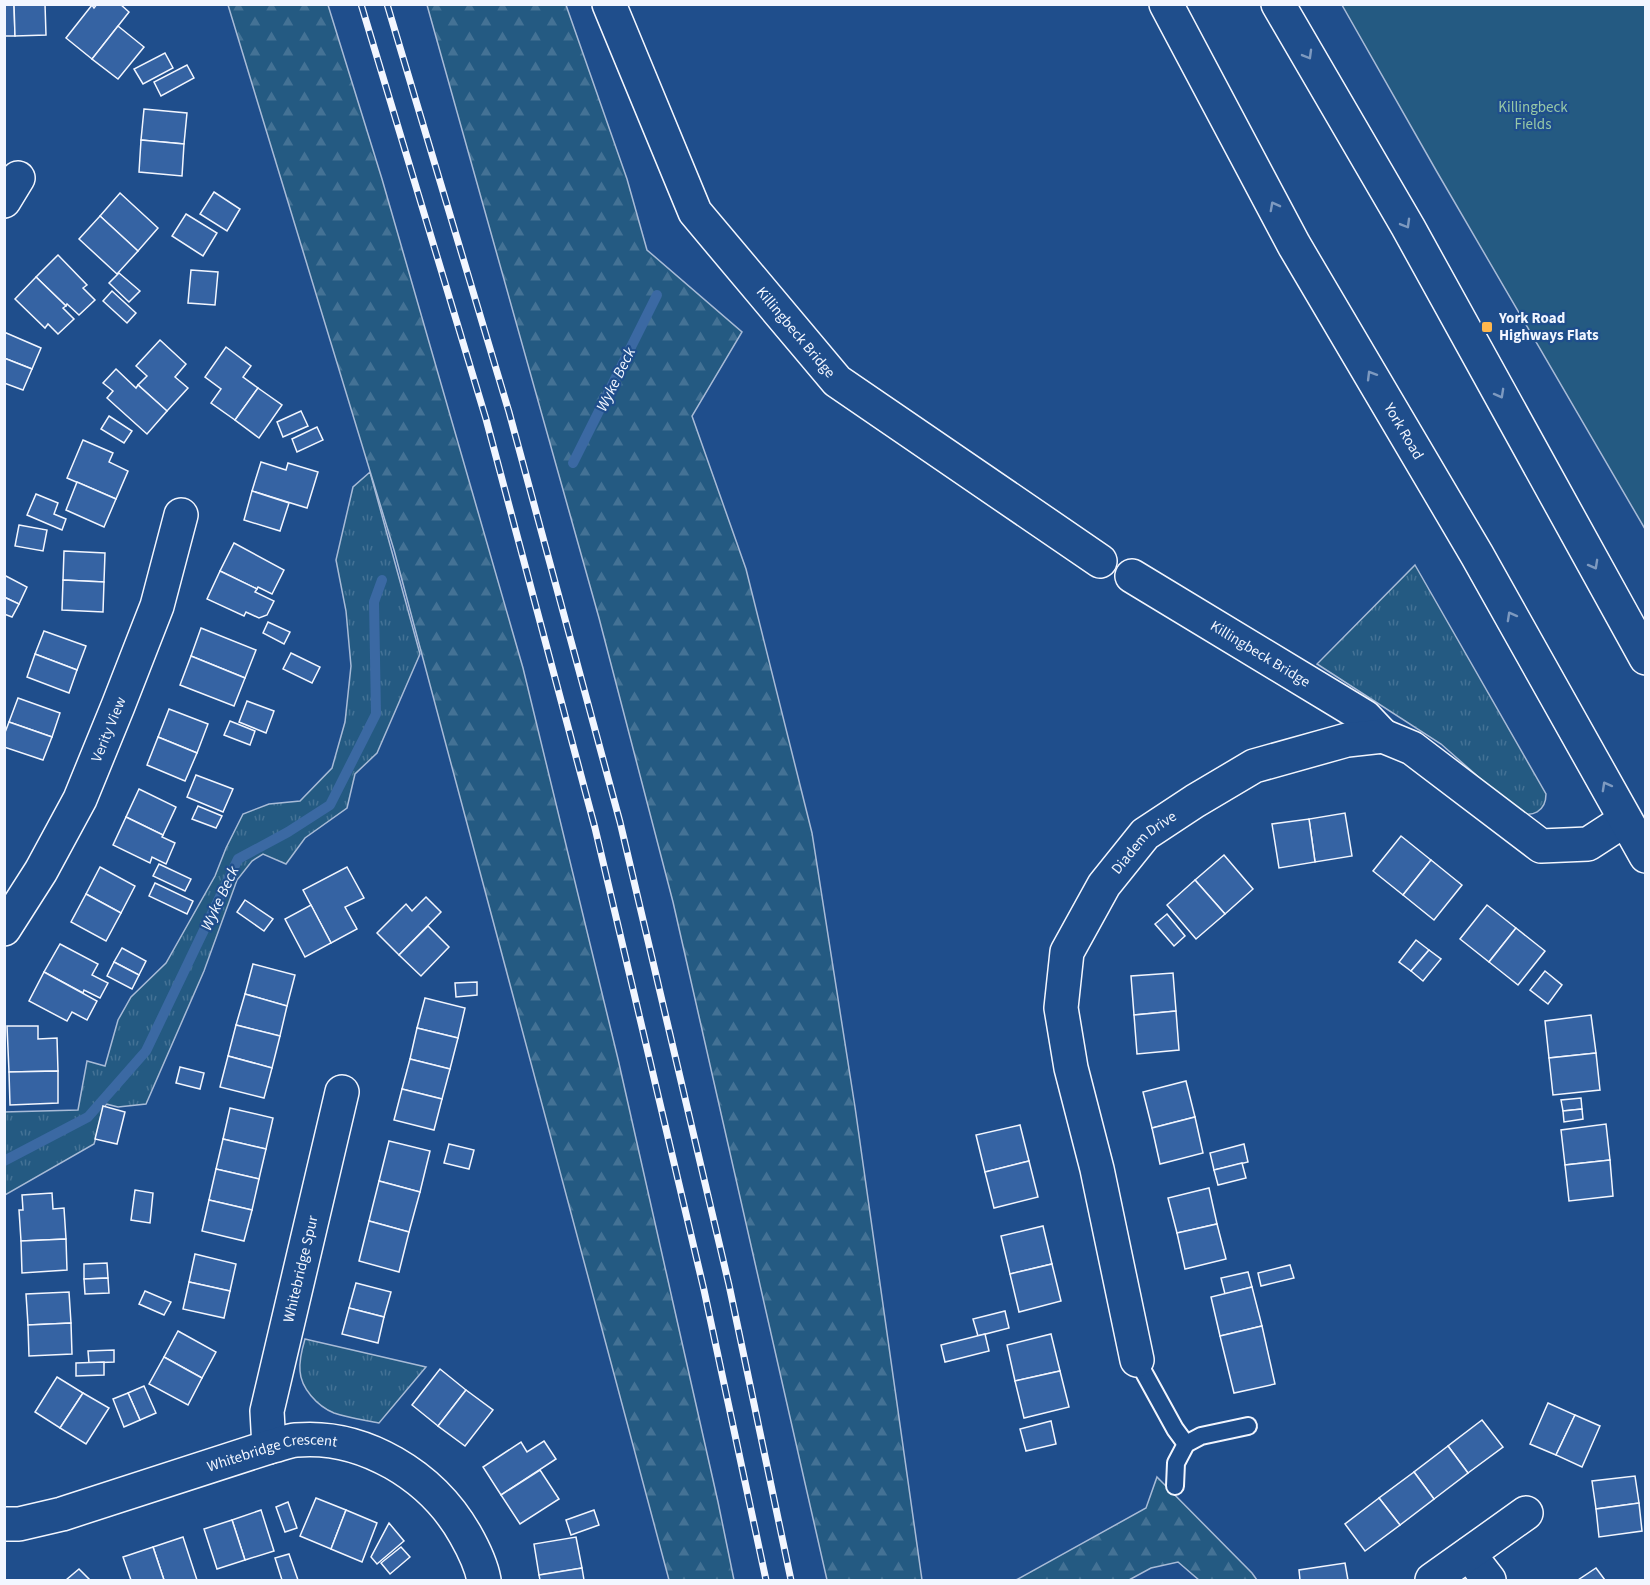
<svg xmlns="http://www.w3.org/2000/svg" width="1650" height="1585" viewBox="0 0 1650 1585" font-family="'Source Sans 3',sans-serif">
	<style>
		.grass { fill: url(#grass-tufts); stroke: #a8bbd7; stroke-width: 1.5 }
		.forest { fill: url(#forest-firs); stroke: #a8bbd7; stroke-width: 1.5 }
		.green { fill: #245a82; stroke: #a8bbd7; stroke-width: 1.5 }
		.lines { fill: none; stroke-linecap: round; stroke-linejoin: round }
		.stream { stroke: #3b69a3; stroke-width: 10 }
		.building { fill: #3563a3; stroke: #f2f6ff; stroke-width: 1.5 }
		.service-casing { stroke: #f2f6ff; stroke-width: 20 }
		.minor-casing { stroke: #f2f6ff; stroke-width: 36 }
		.trunk-casing { stroke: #f2f6ff; stroke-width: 36 }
		.service { stroke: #1f4e8c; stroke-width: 16 }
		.minor { stroke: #1f4e8c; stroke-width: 33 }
		.trunk { stroke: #1f4e8c; stroke-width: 33 }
		.rail-casing { stroke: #f2f6ff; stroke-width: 7 }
		.rail { stroke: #1f4e8c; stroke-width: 4.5; stroke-dasharray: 14; stroke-linecap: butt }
		.oneway { stroke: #7e9ac0 }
		.poi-dot { fill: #ffb74d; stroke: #1f4e8c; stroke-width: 2 }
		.labels { text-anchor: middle; stroke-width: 4.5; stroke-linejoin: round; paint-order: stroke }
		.park-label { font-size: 15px; fill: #97c8a6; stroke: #1f4e8c }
		.poi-label { font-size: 15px; font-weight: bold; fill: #f2f6ff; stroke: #1f4e8c; text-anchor: start }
		.street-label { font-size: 15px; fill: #f2f6ff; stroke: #1f4e8c }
		.water-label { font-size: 16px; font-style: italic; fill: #f2f6ff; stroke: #1f4e8c }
	</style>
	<defs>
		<pattern id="grass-tufts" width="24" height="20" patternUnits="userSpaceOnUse" patternTransform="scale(1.5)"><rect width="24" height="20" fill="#245a82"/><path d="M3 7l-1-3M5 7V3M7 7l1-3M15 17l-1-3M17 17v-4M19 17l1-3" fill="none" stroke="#447295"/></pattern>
		<pattern id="forest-firs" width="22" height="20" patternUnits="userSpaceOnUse" patternTransform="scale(1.5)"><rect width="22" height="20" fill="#245a82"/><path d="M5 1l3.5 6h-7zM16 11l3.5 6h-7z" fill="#447295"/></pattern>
	</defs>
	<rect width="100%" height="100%" fill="#1f4e8c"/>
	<g class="grass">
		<path d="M370,472L420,654L377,753L355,774L347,808L305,838L286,864L263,854L252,861L237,880L204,971L146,1104L118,1107L106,1104L94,1144L5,1195L4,1112L78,1110L87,1061L105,1066L118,1020L131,997L166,963L215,876L226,848L243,814L269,804L300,801L332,768L345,722L351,666L346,611L336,560L353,487Z"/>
		<path d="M1415,565L1546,794C1546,811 1532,819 1517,811L1441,744L1317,664Z"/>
		<path d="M305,1339L426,1367L379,1423C365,1420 348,1418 334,1413C317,1406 301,1388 300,1371C299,1360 302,1349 305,1339Z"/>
	</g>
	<g class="forest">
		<path d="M228,5H328L382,179L523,668L618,1059L718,1502L734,1580H669L394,550Z"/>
		<path d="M427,5H566L627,179L647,250L742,332L692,416L746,569L812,833L855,1107L922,1580H827L673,902L599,618Z"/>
		<path d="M1157,1477L1252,1573L1257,1580H1199L1178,1562L1151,1568L1129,1580H1016L1146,1508Z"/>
	</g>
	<path class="green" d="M1342,5H1645V529L1437,172Z"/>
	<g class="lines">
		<g class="stream">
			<path d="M573,463L657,295"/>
			<path d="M4,1161L88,1117L146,1051L238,859L288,832L330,805L376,714L374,602L382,580"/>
		</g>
	</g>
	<g class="building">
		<path d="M4,4H14L15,36H4Z"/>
		<path d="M14,4H45L46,35L15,36Z"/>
		<path d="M97,4H120L129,12L92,59L66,38L92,5L94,8Z"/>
		<path d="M118,26L144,47L118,79L92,59Z"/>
		<path d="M165,53L173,68L143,84L134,69Z"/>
		<path d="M187,65L194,78L161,96L154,82Z"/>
		<path d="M144,109L187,113L184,144L141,140Z"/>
		<path d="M141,140L184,144L182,176L139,172Z"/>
		<path d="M214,192L240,209L227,231L200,214Z"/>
		<path d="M120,193L158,228L138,251L100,216Z"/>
		<path d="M186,214L217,233L203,256L172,236Z"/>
		<path d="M100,216L138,251L117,274L79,239Z"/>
		<path d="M58,255L87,285L83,288L95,300L79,315L67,304L66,306L36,277Z"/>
		<path d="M191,270L218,272L215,305L188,303Z"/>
		<path d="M119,273L140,291L129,302L109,283Z"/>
		<path d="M36,277L66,306L63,308L74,319L58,334L48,324L45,328L15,299Z"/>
		<path d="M112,291L136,313L127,323L103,301Z"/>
		<path d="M4,332L41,348L32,369L4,358Z"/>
		<path d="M160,340L186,364L175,377L188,388L167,411L138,385L147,376L136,366Z"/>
		<path d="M226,347L251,366L243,377L258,388L235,420L211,403L221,389L205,377Z"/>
		<path d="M4,358L32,369L23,390L4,383Z"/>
		<path d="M116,369L136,388L138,385L167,411L147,434L107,398L113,391L103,383Z"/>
		<path d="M258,388L282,405L259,438L235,420Z"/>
		<path d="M301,411L308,426L283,437L277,422Z"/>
		<path d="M109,416L132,431L124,443L101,429Z"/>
		<path d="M317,427L323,440L297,452L292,439Z"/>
		<path d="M83,440L113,453L109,462L128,471L116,499L67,478Z"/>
		<path d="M261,462L286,470L288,463L318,472L307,508L252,491Z"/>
		<path d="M77,482L116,499L104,527L66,510Z"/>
		<path d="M252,491L289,503L280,531L244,520Z"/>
		<path d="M36,494L58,503L54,514L66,519L62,530L27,515Z"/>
		<path d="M19,525L47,530L43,551L15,546Z"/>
		<path d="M234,543L284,570L272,594L258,587L257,589L220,571Z"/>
		<path d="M64,551L105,553L104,582L63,580Z"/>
		<path d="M220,571L257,589L255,592L274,601L267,615L259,618L246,612L244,616L207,599Z"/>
		<path d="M4,575L27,587L19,604L4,597Z"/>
		<path d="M63,580L104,582L103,612L62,610Z"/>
		<path d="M4,597L19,604L12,617L4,614Z"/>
		<path d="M268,622L290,632L284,644L263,633Z"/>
		<path d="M201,628L256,650L245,678L191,656Z"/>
		<path d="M44,631L86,646L77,670L35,654Z"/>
		<path d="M291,653L320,667L312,683L283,669Z"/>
		<path d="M35,654L77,670L69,693L27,677Z"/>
		<path d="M191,656L245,678L234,706L180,685Z"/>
		<path d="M18,698L60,713L52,737L9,722Z"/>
		<path d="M247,701L274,711L266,733L239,722Z"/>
		<path d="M169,709L208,724L197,753L158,737Z"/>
		<path d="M230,721L255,731L250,745L224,735Z"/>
		<path d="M9,722L52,737L43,760L4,747V735Z"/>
		<path d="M158,737L197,753L185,781L147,765Z"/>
		<path d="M196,775L233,789L223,812L187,797Z"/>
		<path d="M139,789L176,807L163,835L126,817Z"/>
		<path d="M198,806L222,816L216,828L192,819Z"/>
		<path d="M1345,813L1352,856L1315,862L1309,819Z"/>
		<path d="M126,817L163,835L162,837L175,843L166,864L152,857L150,863L113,845Z"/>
		<path d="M1309,819L1315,862L1279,868L1272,824Z"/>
		<path d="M1401,836L1431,860L1403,895L1373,871Z"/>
		<path d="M1224,855L1253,889L1225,914L1195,880Z"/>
		<path d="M1431,860L1462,885L1434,920L1403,895Z"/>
		<path d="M159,864L191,879L185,891L153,876Z"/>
		<path d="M100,867L135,886L121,913L86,894Z"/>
		<path d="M347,867L364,898L345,907L357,929L331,943L303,890Z"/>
		<path d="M1195,880L1225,914L1196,939L1167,905Z"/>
		<path d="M155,883L193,901L187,914L149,896Z"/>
		<path d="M86,894L121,913L106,941L71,922Z"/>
		<path d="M426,897L441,912L399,955L377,933L406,904L412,911Z"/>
		<path d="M245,900L273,919L264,931L237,912Z"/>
		<path d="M311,905L331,943L305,957L285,919Z"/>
		<path d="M1487,905L1516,928L1489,962L1460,939Z"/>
		<path d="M1167,914L1185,936L1174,946L1155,924Z"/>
		<path d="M428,926L449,947L421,976L399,955Z"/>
		<path d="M1516,928L1545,951L1518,985L1489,962Z"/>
		<path d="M1416,940L1429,950L1411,971L1399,962Z"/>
		<path d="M60,944L98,964L92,975L108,983L100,998L84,990L83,993L44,972Z"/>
		<path d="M122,948L146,961L139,975L114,962Z"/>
		<path d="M1429,950L1441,959L1423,981L1411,971Z"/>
		<path d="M114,962L139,975L132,989L107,976Z"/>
		<path d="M253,964L295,975L287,1006L245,994Z"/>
		<path d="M1545,971L1562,985L1548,1004L1530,990Z"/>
		<path d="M44,972L97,1001L87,1020L72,1012L67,1021L29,1001Z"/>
		<path d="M1173,973L1176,1011L1134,1015L1131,976Z"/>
		<path d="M477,982V995L456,997L455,983Z"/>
		<path d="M245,994L287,1006L280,1036L236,1025Z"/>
		<path d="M425,998L465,1008L458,1038L417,1028Z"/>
		<path d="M1176,1011L1179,1050L1137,1054L1134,1015Z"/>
		<path d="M1591,1015L1596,1053L1549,1058L1545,1021Z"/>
		<path d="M236,1025L280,1036L272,1068L228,1056Z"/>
		<path d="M7,1026H38V1039L57,1038L58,1071L9,1072Z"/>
		<path d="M417,1028L458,1038L450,1069L410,1059Z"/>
		<path d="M1596,1053L1600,1090L1553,1095L1549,1058Z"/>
		<path d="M228,1056L272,1068L264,1098L220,1087Z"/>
		<path d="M410,1059L450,1069L442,1099L402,1089Z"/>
		<path d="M180,1067L204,1073L200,1089L176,1083Z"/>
		<path d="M58,1071V1103L10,1105L9,1072Z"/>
		<path d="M1186,1081L1195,1117L1152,1128L1143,1092Z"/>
		<path d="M402,1089L442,1099L434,1130L394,1120Z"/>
		<path d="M1581,1098L1582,1109L1563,1111L1561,1100Z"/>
		<path d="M103,1106L125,1112L117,1144L95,1139Z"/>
		<path d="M230,1108L273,1118L266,1149L223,1139Z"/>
		<path d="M1582,1109L1583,1119L1564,1122L1563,1111Z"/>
		<path d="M1195,1117L1203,1153L1160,1164L1152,1128Z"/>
		<path d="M1606,1124L1610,1160L1565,1165L1561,1130Z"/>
		<path d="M1020,1125L1029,1161L985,1172L976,1135Z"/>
		<path d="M223,1139L266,1149L259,1179L216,1169Z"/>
		<path d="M389,1141L430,1151L420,1192L379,1181Z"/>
		<path d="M449,1144L474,1150L469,1169L444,1163Z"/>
		<path d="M1244,1144L1248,1162L1214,1170L1210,1153Z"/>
		<path d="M1610,1160L1613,1196L1569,1201L1565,1165Z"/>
		<path d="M1029,1161L1038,1197L994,1208L985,1172Z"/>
		<path d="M1242,1163L1246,1178L1218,1185L1214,1170Z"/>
		<path d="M216,1169L259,1179L252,1210L209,1200Z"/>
		<path d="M379,1181L420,1192L409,1232L369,1221Z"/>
		<path d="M1209,1188L1217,1224L1177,1233L1168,1198Z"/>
		<path d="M135,1190L153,1193L150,1223L131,1220Z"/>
		<path d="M52,1193L53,1209L64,1208L66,1239L21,1241L19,1210H23L22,1195Z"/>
		<path d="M209,1200L252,1210L244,1241L202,1231Z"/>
		<path d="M369,1221L409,1232L399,1272L359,1261Z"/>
		<path d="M1217,1224L1226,1259L1185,1269L1177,1233Z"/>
		<path d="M1043,1226L1052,1264L1010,1274L1001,1236Z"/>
		<path d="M66,1239L67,1270L22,1273L21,1241Z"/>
		<path d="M195,1254L236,1264L230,1291L189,1282Z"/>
		<path d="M107,1263L108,1278L84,1279V1264Z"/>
		<path d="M1052,1264L1061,1301L1019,1312L1010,1274Z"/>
		<path d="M1290,1265L1294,1278L1261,1286L1258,1273Z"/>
		<path d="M1248,1272L1252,1287L1225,1294L1221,1278Z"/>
		<path d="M108,1278L109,1293L85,1294L84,1279Z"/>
		<path d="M189,1282L230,1291L224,1318L183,1309Z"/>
		<path d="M356,1283L391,1292L384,1317L349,1308Z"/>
		<path d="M1252,1287L1262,1326L1220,1336L1211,1297Z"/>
		<path d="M145,1291L171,1302L164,1315L139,1304Z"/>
		<path d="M69,1292L71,1323L28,1325L26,1294Z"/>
		<path d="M349,1308L384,1317L378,1343L342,1334Z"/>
		<path d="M1005,1311L1009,1328L978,1336L973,1319Z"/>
		<path d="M71,1323L72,1354L29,1356L28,1325Z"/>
		<path d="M1262,1326L1275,1384L1234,1393L1220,1336Z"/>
		<path d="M178,1331L216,1352L202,1378L164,1357Z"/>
		<path d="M985,1334L989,1351L945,1362L941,1345Z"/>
		<path d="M1051,1334L1060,1371L1015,1381L1007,1345Z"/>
		<path d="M114,1350V1362L89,1363L88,1351Z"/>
		<path d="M164,1357L202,1378L188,1405L149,1384Z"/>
		<path d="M104,1362V1375L76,1376V1363Z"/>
		<path d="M440,1369L466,1390L438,1426L412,1405Z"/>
		<path d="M1060,1371L1069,1407L1024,1418L1015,1381Z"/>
		<path d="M57,1377L83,1393L60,1428L35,1412Z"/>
		<path d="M144,1386L156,1413L140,1420L128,1393Z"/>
		<path d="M466,1390L493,1410L465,1446L438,1426Z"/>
		<path d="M83,1393L109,1408L86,1444L60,1428Z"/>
		<path d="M128,1393L140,1420L124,1427L113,1399Z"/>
		<path d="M1548,1403L1575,1415L1556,1455L1530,1444Z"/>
		<path d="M1575,1415L1600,1426L1582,1467L1556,1455Z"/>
		<path d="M1482,1420L1503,1447L1468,1473L1448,1446Z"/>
		<path d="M1051,1421L1056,1444L1026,1451L1020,1429Z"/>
		<path d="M544,1441L556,1459L501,1495L483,1467L521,1442L527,1452Z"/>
		<path d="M1448,1446L1468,1473L1434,1499L1414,1472Z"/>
		<path d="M540,1470L559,1499L520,1524L501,1495Z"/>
		<path d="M1414,1472L1434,1499L1400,1525L1379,1498Z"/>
		<path d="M1635,1476L1639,1503L1596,1509L1592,1481Z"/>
		<path d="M316,1498L346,1510L331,1549L300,1536Z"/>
		<path d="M1379,1498L1400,1525L1365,1551L1345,1524Z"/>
		<path d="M288,1502L297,1528L285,1532L276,1507Z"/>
		<path d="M1639,1503L1642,1531L1599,1537L1596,1509Z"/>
		<path d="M261,1510L274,1551L245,1560L232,1520Z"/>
		<path d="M346,1510L377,1523L362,1562L331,1549Z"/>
		<path d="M594,1510L599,1525L571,1535L566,1520Z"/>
		<path d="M232,1520L245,1560L217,1569L204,1529Z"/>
		<path d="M389,1523L404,1541L377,1564L371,1557Z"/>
		<path d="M183,1537L197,1580H164L153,1547Z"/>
		<path d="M576,1537L582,1568L539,1575L534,1544Z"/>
		<path d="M153,1547L164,1580H131L123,1557Z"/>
		<path d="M401,1547L410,1557L390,1574L381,1563Z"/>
		<path d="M289,1554L298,1580H282L275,1558Z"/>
		<path d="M1345,1563L1348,1580H1300L1299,1570Z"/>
		<path d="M582,1568L584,1580H540L539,1575Z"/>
		<path d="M1596,1568L1605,1580H1578Z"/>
		<path d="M79,1569L90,1580H66Z"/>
	</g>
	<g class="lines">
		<defs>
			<g id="service">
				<path d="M1137,1360L1175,1429L1186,1444"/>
				<path d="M1175,1486L1176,1463L1186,1444L1201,1436L1248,1426"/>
			</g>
			<g id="minor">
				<path id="s1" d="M609,4L695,212L837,381L1100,561"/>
				<path d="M4,201L18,178"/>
				<path id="s2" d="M1132,576L1365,717L1383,736"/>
				<path id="s3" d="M4,929L41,871L80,799L118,706L157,606L181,515"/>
				<path id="s4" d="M1137,1360L1097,1169L1071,1068L1061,1008L1067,952L1104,885L1145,834L1195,801L1254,766L1347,740L1383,736L1412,748L1541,846L1588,844L1625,820"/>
				<path id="s5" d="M269,1447L267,1411L342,1092"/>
				<path id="s6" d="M4,1524H19L62,1514L269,1447C278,1445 287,1441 296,1440C364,1434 432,1476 465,1534C473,1548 481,1564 484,1580"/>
				<path d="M1469,1554L1489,1580"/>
				<path d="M1432,1580L1526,1513"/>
			</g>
			<g id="trunk">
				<path id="s7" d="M1166,4L1294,245L1477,555L1646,856"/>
				<path d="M1278,4L1408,227L1646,658"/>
			</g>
		</defs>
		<use href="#service" class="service-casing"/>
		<use href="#minor" class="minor-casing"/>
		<use href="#trunk" class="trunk-casing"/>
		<use href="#service" class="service"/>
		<use href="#minor" class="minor"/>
		<use href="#trunk" class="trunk"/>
		<defs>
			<g id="rail">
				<path d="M361,4L486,419L595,828L704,1290L766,1580"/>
				<path d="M387,4L509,412L620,822L729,1285L791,1580"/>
			</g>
		</defs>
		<use href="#rail" class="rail-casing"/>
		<use href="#rail" class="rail"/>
	</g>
	<defs><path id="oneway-chevron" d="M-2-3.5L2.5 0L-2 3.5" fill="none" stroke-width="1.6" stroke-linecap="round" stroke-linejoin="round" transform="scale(1.5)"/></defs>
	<g class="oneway">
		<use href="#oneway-chevron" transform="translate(1308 55) rotate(60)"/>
		<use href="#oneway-chevron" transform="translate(1274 206) rotate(-118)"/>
		<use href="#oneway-chevron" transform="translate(1406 224) rotate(60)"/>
		<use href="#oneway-chevron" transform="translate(1371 375) rotate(-121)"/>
		<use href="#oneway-chevron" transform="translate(1500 394) rotate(61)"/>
		<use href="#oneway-chevron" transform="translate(1594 565) rotate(61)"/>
		<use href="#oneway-chevron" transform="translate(1511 616) rotate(-119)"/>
		<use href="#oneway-chevron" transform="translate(1606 786) rotate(-119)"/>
	</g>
	<rect class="poi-dot" x="1481" y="321" width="12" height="12" rx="3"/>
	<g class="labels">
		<g class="park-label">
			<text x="1533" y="112">Killingbeck<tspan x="1533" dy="17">Fields</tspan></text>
		</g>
		<g class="poi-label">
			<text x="1499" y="323">York Road<tspan x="1499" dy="17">Highways Flats</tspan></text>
		</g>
		<g class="street-label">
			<text dy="5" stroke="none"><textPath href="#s1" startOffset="382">Killingbeck Bridge</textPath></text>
			<text dy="5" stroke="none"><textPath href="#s7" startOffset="489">York Road</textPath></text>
			<text dy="5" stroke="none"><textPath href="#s2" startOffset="150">Killingbeck Bridge</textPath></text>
			<text dy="5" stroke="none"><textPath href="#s3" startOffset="226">Verity View</textPath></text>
			<text dy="5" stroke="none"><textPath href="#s4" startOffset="552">Diadem Drive</textPath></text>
			<text dy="5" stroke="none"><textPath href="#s5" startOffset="182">Whitebridge Spur</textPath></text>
			<text dy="5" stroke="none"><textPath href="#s6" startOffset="279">Whitebridge Crescent</textPath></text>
		</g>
		<g class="water-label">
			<text transform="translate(615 379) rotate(-64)" y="6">Wyke Beck</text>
			<text transform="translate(219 898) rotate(-65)" y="6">Wyke Beck</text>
		</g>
	</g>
	<rect width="1650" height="1585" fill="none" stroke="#f2f6ff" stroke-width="12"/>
</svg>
